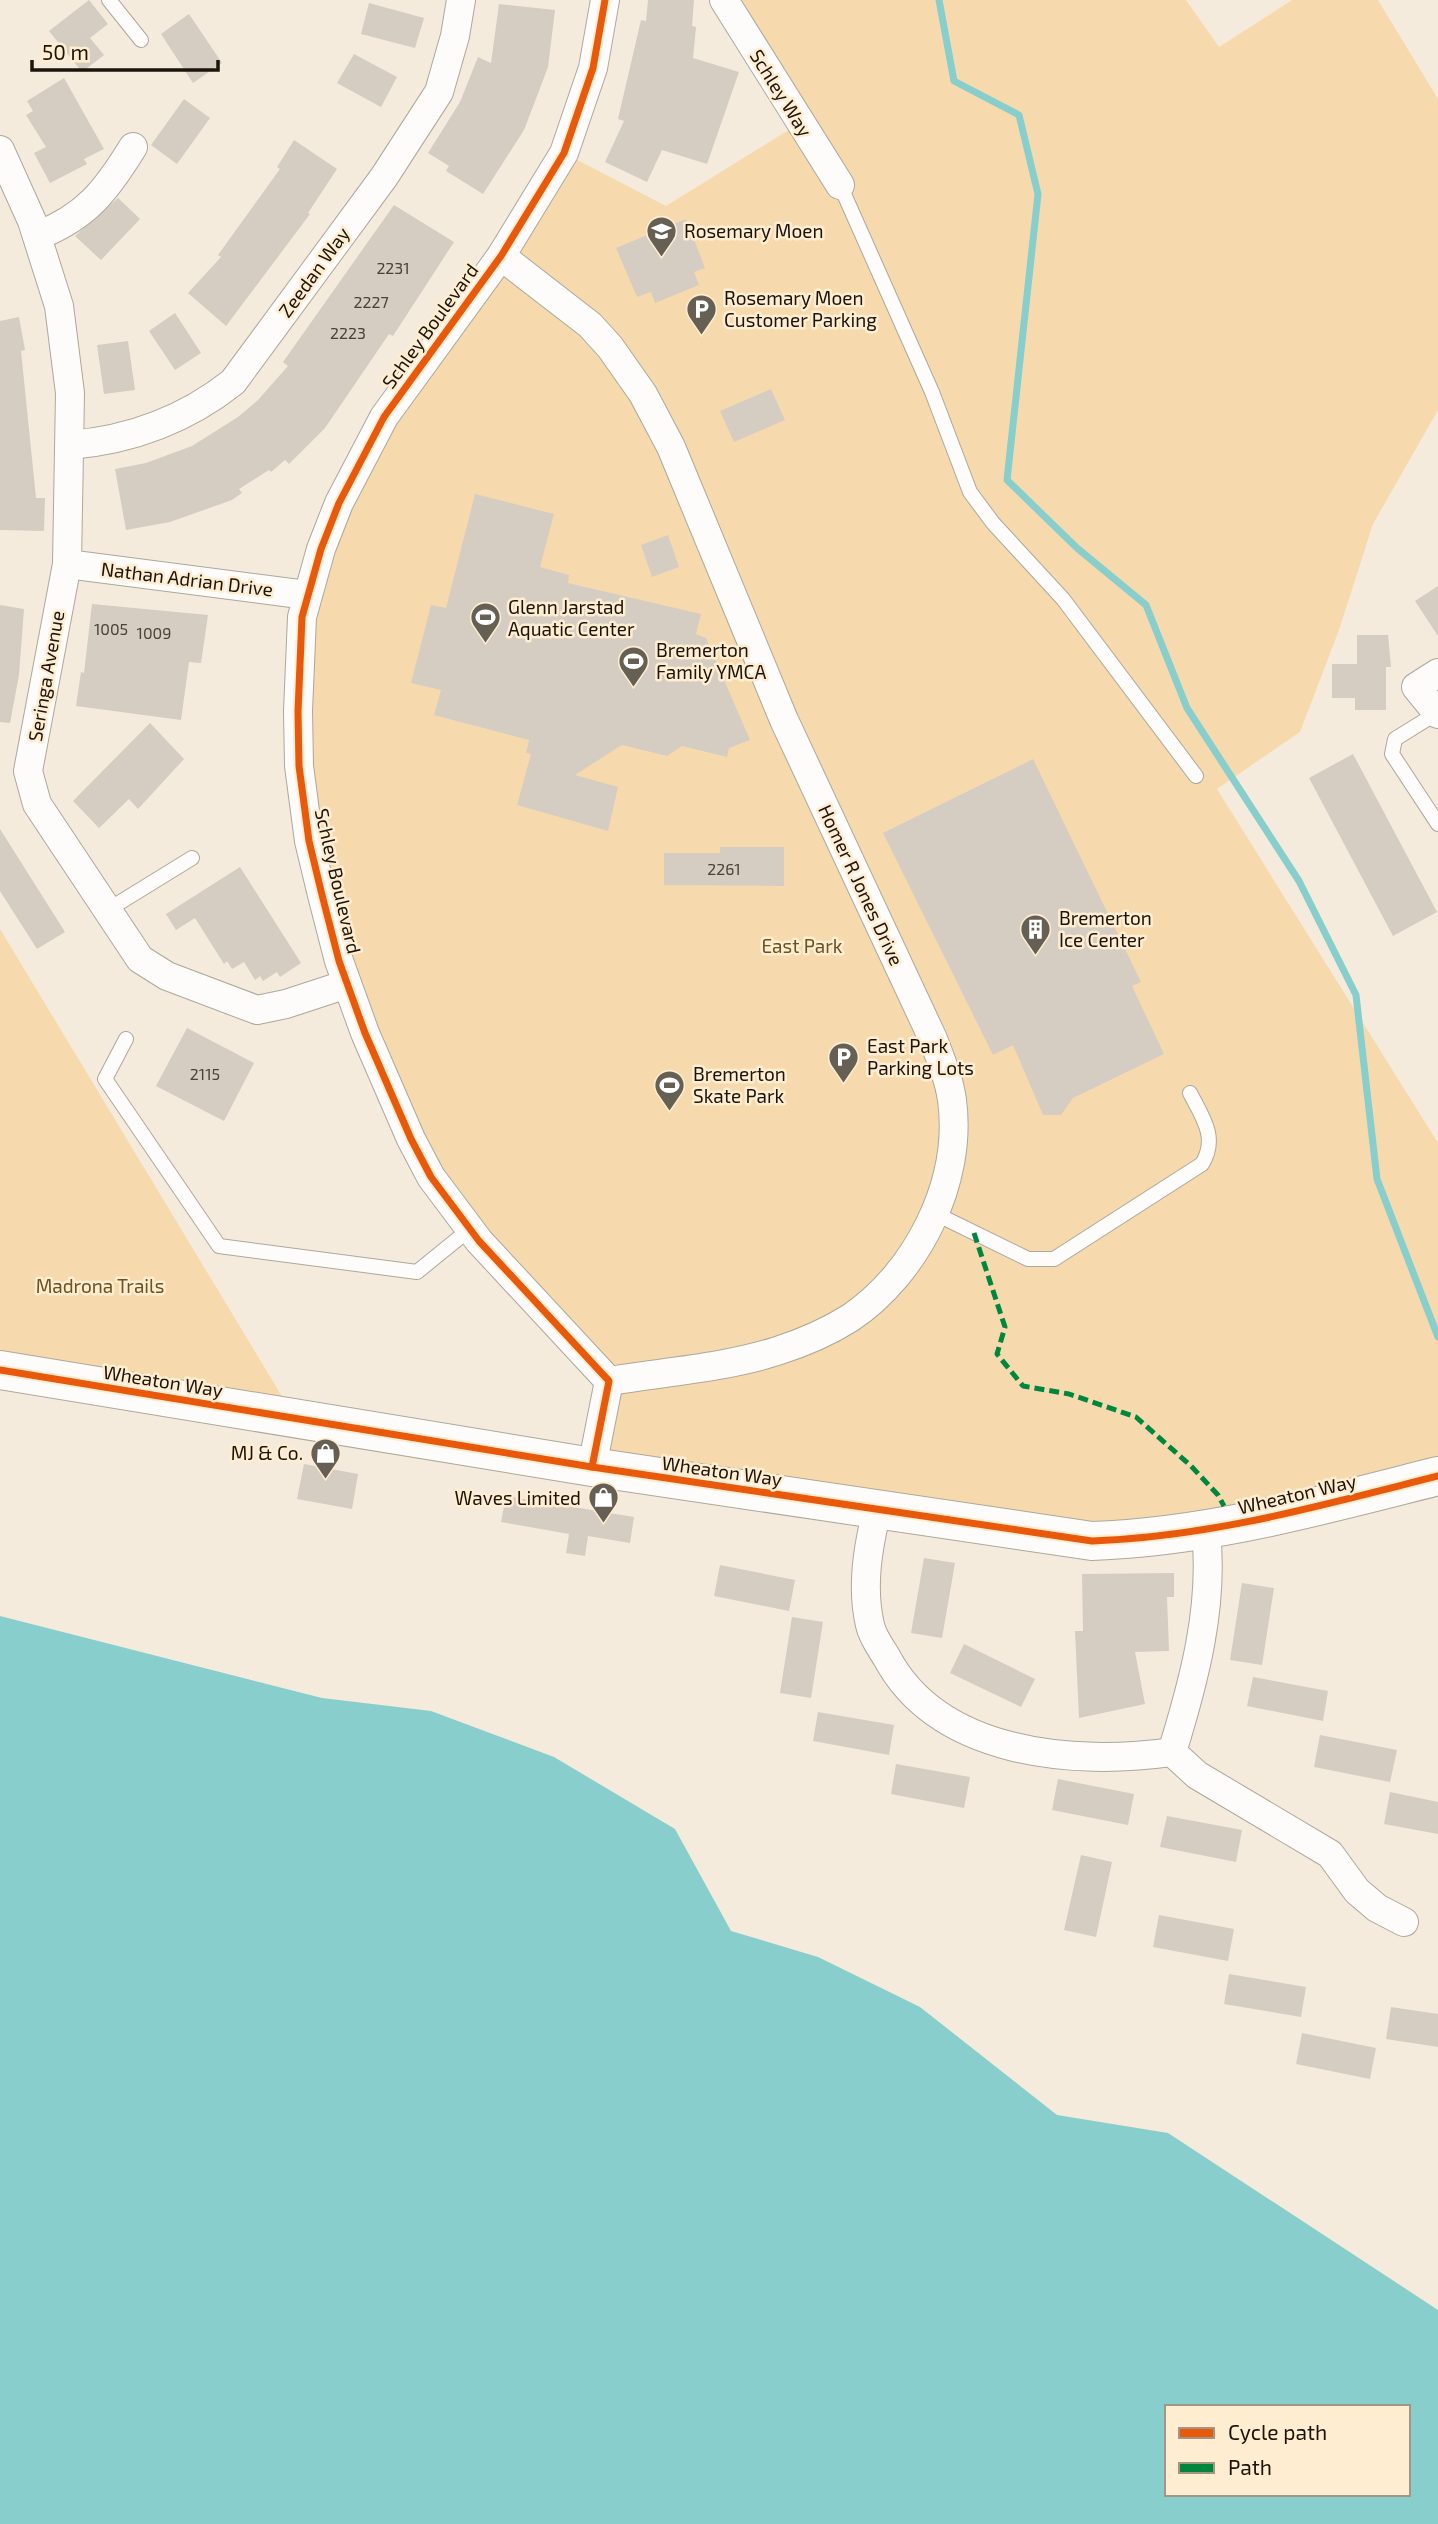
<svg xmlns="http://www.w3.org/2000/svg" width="1438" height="2524" viewBox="0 0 1438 2524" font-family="'Exo 2',sans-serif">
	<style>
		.green { fill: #f6daae }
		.water { fill: #87cecd; fill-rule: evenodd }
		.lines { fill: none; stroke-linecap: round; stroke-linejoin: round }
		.stream { stroke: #87cecd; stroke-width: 7 }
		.building { fill: #d5cdc1 }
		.service-casing { stroke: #aea79b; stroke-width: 16 }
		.minor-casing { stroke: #aea79b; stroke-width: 30 }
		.secondary-casing { stroke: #aea79b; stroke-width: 40 }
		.service { stroke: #fdfcfa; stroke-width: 14 }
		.minor { stroke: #fdfcfa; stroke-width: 28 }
		.secondary { stroke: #fdfcfa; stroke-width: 38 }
		.quiet { stroke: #00873e; stroke-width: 5; stroke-dasharray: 10 5; stroke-linecap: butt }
		.cycleway-casing { stroke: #ffedd1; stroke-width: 11 }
		.cycleway { stroke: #e8590c; stroke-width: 7 }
		.labels { text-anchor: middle; stroke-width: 5; stroke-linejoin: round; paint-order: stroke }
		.number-label { font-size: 16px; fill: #494238 }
		.street-label { font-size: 19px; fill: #1a140b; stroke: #ffedd1 }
		.poi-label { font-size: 19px; fill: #1a140b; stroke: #ffedd1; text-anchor: start }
		.park-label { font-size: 19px; fill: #6d511e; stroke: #ffedd1 }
	</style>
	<rect width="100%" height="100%" fill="#f4ebdc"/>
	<g class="green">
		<path d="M726,0H1186L1219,47L1292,0H1378L1438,99V410L1373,524L1339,630L1300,732L1217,789L1438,1143V1476L1148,1539L592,1467L609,1381L454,1210L339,961L298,711L339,503L564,153L666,206L800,123Z"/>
		<path d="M0,929L280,1393L297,1419L0,1370Z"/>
	</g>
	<path class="water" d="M0,1616L322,1698L431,1711L554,1757L675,1829L731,1931L818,1957L920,2007L1057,2115L1168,2133L1438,2310V2524H0ZM1167,2407H1408V2494H1167Z"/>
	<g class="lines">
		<path class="stream" d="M939,0L954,81L1019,115L1038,194L1007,480L1077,548L1146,605L1187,708L1299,881L1356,995L1377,1179L1438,1337"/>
	</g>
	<g class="building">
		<path d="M89,0L108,24L90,38L104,55L82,72L49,31Z"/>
		<path d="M648,0H694L692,26L696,27L693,58L739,72L707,164L662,150L647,182L605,162L624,121L618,119L641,20L646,21Z"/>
		<path d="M369,3L424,18L415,48L361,34Z"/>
		<path d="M499,4L555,10L548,67L534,104L524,130L483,194L446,171L449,166L428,153L460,102L478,57L491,63Z"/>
		<path d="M189,14L222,63L193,83L161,34Z"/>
		<path d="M354,54L397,77L381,107L337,83Z"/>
		<path d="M64,78L104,149L84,159L87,164L50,183L34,153L46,147L26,115L33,111L27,101Z"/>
		<path d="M184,99L210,118L177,164L151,145Z"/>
		<path d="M294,140L337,169L308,213L310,214L226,326L188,293L221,257L218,255L280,169L277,167Z"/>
		<path d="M118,198L140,219L101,260L75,236Z"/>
		<path d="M394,205L454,242L393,336L389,334L325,428L289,464L285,460L271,472L269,470L239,489L242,493L232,500L170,522L126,530L115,469L146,463L192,446L238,417L258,400L288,366L283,362Z"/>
		<path d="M686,219L705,268L694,272L699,285L655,303L651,292L637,297L616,248Z"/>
		<path d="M175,313L201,353L175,370L149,331Z"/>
		<path d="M19,317L25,350L21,351L36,498H45L44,531L0,530V321Z"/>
		<path d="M128,341L135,390L104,394L97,345Z"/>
		<path d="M771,389L785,420L734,442L720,411Z"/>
		<path d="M475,494L554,514L540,567L569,575L568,583L701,614L696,634L706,638L750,740L729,748L727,757L682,746L667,756L622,745L575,775L618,787L608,831L517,805L531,754L526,753L529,740L434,715L441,690L411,683L431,605L446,608Z"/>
		<path d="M668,535L679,567L652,577L641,545Z"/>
		<path d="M1438,586V636L1415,601Z"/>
		<path d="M92,604L208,615L201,663L189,662L181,720L76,706L81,672L84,673Z"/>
		<path d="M0,605L24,609L19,675L10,723L0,722Z"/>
		<path d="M1357,635H1388L1391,667H1386V710H1355V698H1332V664H1357Z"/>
		<path d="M150,723L184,759L138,809L129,799L99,828L73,801Z"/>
		<path d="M1353,754L1437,912L1393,936L1309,778Z"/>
		<path d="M1033,759L1141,982L1132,986L1164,1054L1073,1098L1061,1115H1043L1013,1045L993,1055L883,833Z"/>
		<path d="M0,829L65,932L37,949L0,891Z"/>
		<path d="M720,847H784V886L664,885V853H720Z"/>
		<path d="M240,867L301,963L280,977L277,972L263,981L260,976L255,980L244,962L232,969L227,961L224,964L195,918L176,930L166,914Z"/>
		<path d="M187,1028L254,1063L224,1121L156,1086Z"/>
		<path d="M304,1464L358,1474L352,1509L297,1499Z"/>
		<path d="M506,1496L634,1517L630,1543L588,1536L585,1556L566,1553L569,1534L501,1522Z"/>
		<path d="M924,1558L955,1563L942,1638L911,1633Z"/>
		<path d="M720,1565L795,1580L789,1611L714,1596Z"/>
		<path d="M1174,1573V1597H1167L1169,1651L1135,1652L1145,1704L1079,1718L1075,1631H1083L1082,1574Z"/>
		<path d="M1242,1583L1274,1588L1262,1665L1230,1660Z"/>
		<path d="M792,1617L823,1622L811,1698L780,1693Z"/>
		<path d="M964,1644L1035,1679L1021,1707L950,1673Z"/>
		<path d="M1253,1677L1328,1691L1323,1721L1247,1706Z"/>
		<path d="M818,1712L894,1725L889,1755L813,1741Z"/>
		<path d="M1320,1735L1397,1750L1390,1782L1314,1767Z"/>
		<path d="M896,1764L970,1777L964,1808L891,1794Z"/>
		<path d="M1058,1779L1134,1794L1128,1825L1052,1810Z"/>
		<path d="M1390,1792L1438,1802V1834L1384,1824Z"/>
		<path d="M1167,1816L1242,1830L1236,1862L1160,1847Z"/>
		<path d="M1081,1855L1112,1862L1096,1937L1064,1930Z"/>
		<path d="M1159,1915L1234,1929L1228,1961L1153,1947Z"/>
		<path d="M1229,1974L1306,1987L1301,2017L1224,2004Z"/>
		<path d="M1391,2007L1438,2014V2047L1386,2039Z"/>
		<path d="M1302,2033L1376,2048L1370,2079L1296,2064Z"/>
	</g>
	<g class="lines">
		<defs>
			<g id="service">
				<path d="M109,0L141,40"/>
				<path d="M840,185L932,392L970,492L993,523L1063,599L1196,776"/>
				<path d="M1437,713L1395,739L1392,754L1438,824"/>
				<path d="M106,911L192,858"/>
				<path d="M126,1039L105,1079L219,1246L417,1272L470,1229"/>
				<path d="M934,1213L1028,1259H1054L1202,1164C1218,1138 1203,1118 1190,1093"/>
			</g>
			<g id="minor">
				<path d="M724,0L840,185"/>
				<path d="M0,150L32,221L59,306L70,393L67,564L28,771L37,804L140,959L167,976L257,1010L286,1004L347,984"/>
				<path d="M37,236C86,217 106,191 133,147"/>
				<path d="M501,256L590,325L610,347L643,394L671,447L784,720L933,1039C941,1060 949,1079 952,1100C963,1182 917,1273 850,1318C828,1332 802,1343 777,1351C724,1368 664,1372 609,1381"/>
				<path d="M70,445C131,440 185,420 233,382L384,177L439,92L455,36L461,0"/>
				<path d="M67,564L307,595"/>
				<path d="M1438,673L1416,687L1438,714"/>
				<path d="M592,1467L609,1381L479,1241L431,1177L411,1139L365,1033L339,961L322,895L309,841L299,766L298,711L302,617L321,549L339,503L384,417L501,256L564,153L593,68L605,0"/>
				<path d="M877,1510C868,1547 861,1587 870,1625C872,1636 881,1648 887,1658C939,1755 1075,1766 1172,1752C1194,1681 1214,1607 1206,1532"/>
				<path d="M1172,1752L1197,1775L1330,1854L1357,1891L1377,1908L1404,1922"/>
			</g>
			<path id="secondary" d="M0,1370L592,1467L1092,1541C1210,1537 1323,1505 1438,1476"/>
		</defs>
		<use href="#service" class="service-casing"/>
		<use href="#minor" class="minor-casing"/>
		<use href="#secondary" class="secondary-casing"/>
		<use href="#service" class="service"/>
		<use href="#minor" class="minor"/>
		<use href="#secondary" class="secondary"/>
		<path class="quiet" d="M974,1233L1005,1327L997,1354L1023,1386L1069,1394L1136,1417L1191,1466L1218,1495L1224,1506"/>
		<defs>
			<g id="cycleway">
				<path d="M0,1370L592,1467L1092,1541C1210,1537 1323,1505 1438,1476"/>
				<path d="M592,1467L609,1381L479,1241L431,1177L411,1139L365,1033L339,961L322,895L309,841L299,766L298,711L302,617L321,549L339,503L384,417L501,256L564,153L593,68L605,0"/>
			</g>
		</defs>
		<use href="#cycleway" class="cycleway-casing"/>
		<use href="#cycleway" class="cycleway"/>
	</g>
	<defs>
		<symbol id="school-pin" viewBox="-11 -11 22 30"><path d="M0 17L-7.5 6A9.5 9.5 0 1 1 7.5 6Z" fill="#665f54" stroke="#ffedd1"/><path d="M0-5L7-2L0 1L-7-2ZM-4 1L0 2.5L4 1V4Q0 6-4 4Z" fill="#fff"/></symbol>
		<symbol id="parking-pin" viewBox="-11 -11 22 30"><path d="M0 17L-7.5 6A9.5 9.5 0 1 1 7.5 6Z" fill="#665f54" stroke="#ffedd1"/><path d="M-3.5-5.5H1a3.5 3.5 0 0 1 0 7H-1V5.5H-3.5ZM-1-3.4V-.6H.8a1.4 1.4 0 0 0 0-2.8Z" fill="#fff"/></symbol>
		<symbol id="stadium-pin" viewBox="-11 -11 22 30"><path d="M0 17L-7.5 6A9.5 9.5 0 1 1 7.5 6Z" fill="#665f54" stroke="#ffedd1"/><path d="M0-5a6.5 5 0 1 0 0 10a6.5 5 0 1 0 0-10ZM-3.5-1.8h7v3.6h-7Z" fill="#fff"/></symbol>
		<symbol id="building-pin" viewBox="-11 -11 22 30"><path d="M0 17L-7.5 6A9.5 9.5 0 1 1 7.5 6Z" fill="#665f54" stroke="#ffedd1"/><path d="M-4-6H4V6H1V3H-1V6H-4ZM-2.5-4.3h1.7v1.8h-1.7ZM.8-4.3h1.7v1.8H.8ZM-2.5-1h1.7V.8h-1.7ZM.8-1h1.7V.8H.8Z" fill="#fff"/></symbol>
		<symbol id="shop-pin" viewBox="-11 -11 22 30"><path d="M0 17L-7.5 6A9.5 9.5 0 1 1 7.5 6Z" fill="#665f54" stroke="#ffedd1"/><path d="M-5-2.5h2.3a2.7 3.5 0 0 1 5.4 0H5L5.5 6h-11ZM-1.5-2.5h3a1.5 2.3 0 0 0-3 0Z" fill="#fff"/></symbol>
	</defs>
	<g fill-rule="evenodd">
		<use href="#school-pin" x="644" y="214" width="35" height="47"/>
		<use href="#parking-pin" x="684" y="292" width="35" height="47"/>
		<use href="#stadium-pin" x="468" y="600" width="35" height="47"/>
		<use href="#stadium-pin" x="616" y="644" width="35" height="47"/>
		<use href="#building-pin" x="1018" y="912" width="35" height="47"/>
		<use href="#parking-pin" x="826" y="1040" width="35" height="47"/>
		<use href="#stadium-pin" x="652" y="1068" width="35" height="47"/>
		<use href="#shop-pin" x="308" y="1436" width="35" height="47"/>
		<use href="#shop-pin" x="586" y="1480" width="35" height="47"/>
	</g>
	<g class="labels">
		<g class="number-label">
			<text x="393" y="274">2231</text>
			<text x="371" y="308">2227</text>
			<text x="348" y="339">2223</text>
			<text x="111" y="635">1005</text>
			<text x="154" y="639">1009</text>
			<text x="724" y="875">2261</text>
			<text x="205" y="1080">2115</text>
		</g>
		<g class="street-label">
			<text transform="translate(781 93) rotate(58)" y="7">Schley Way</text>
			<text transform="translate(314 272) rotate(-54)" y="7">Zeedan Way</text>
			<text transform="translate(430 326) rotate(-54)" y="7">Schley Boulevard</text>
			<text transform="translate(187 579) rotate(7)" y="7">Nathan Adrian Drive</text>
			<text transform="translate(46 676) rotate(-80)" y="7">Seringa Avenue</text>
			<text transform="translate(338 881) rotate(77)" y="7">Schley Boulevard</text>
			<text transform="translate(861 885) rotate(65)" y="7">Homer R Jones Drive</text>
			<text transform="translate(163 1381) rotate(9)" y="7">Wheaton Way</text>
			<text transform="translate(722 1471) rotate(8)" y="7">Wheaton Way</text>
			<text transform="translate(1297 1494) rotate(-13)" y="7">Wheaton Way</text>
		</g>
		<g class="poi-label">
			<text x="684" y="238">Rosemary Moen</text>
			<text x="724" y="305">Rosemary Moen<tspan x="724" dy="22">Customer Parking</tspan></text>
			<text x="508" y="614">Glenn Jarstad<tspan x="508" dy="22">Aquatic Center</tspan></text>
			<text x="656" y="657">Bremerton<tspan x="656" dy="22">Family YMCA</tspan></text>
			<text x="1059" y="925">Bremerton<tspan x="1059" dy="22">Ice Center</tspan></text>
			<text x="867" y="1053">East Park<tspan x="867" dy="22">Parking Lots</tspan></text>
			<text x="693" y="1081">Bremerton<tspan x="693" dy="22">Skate Park</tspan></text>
			<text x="303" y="1460" text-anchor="end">MJ &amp; Co.</text>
			<text x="581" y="1505" text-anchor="end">Waves Limited</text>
		</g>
		<g class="park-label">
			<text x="802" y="953">East Park</text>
			<text x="100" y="1293">Madrona Trails</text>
		</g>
	</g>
	<rect x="1165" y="2405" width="245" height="91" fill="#ffedd1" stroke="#a39682" stroke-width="2"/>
	<rect x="1179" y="2428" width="35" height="10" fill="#e8590c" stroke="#a39682" stroke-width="2"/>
	<text x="1228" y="2440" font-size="21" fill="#1a140b">Cycle path</text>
	<rect x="1179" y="2463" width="35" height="10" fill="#00873e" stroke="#a39682" stroke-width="2"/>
	<text x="1228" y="2475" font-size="21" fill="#1a140b">Path</text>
	<path d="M32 60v10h186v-10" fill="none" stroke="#1a140b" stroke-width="3.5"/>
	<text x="42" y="60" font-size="21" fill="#1a140b" stroke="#ffedd1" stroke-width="5" paint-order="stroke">50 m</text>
</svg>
